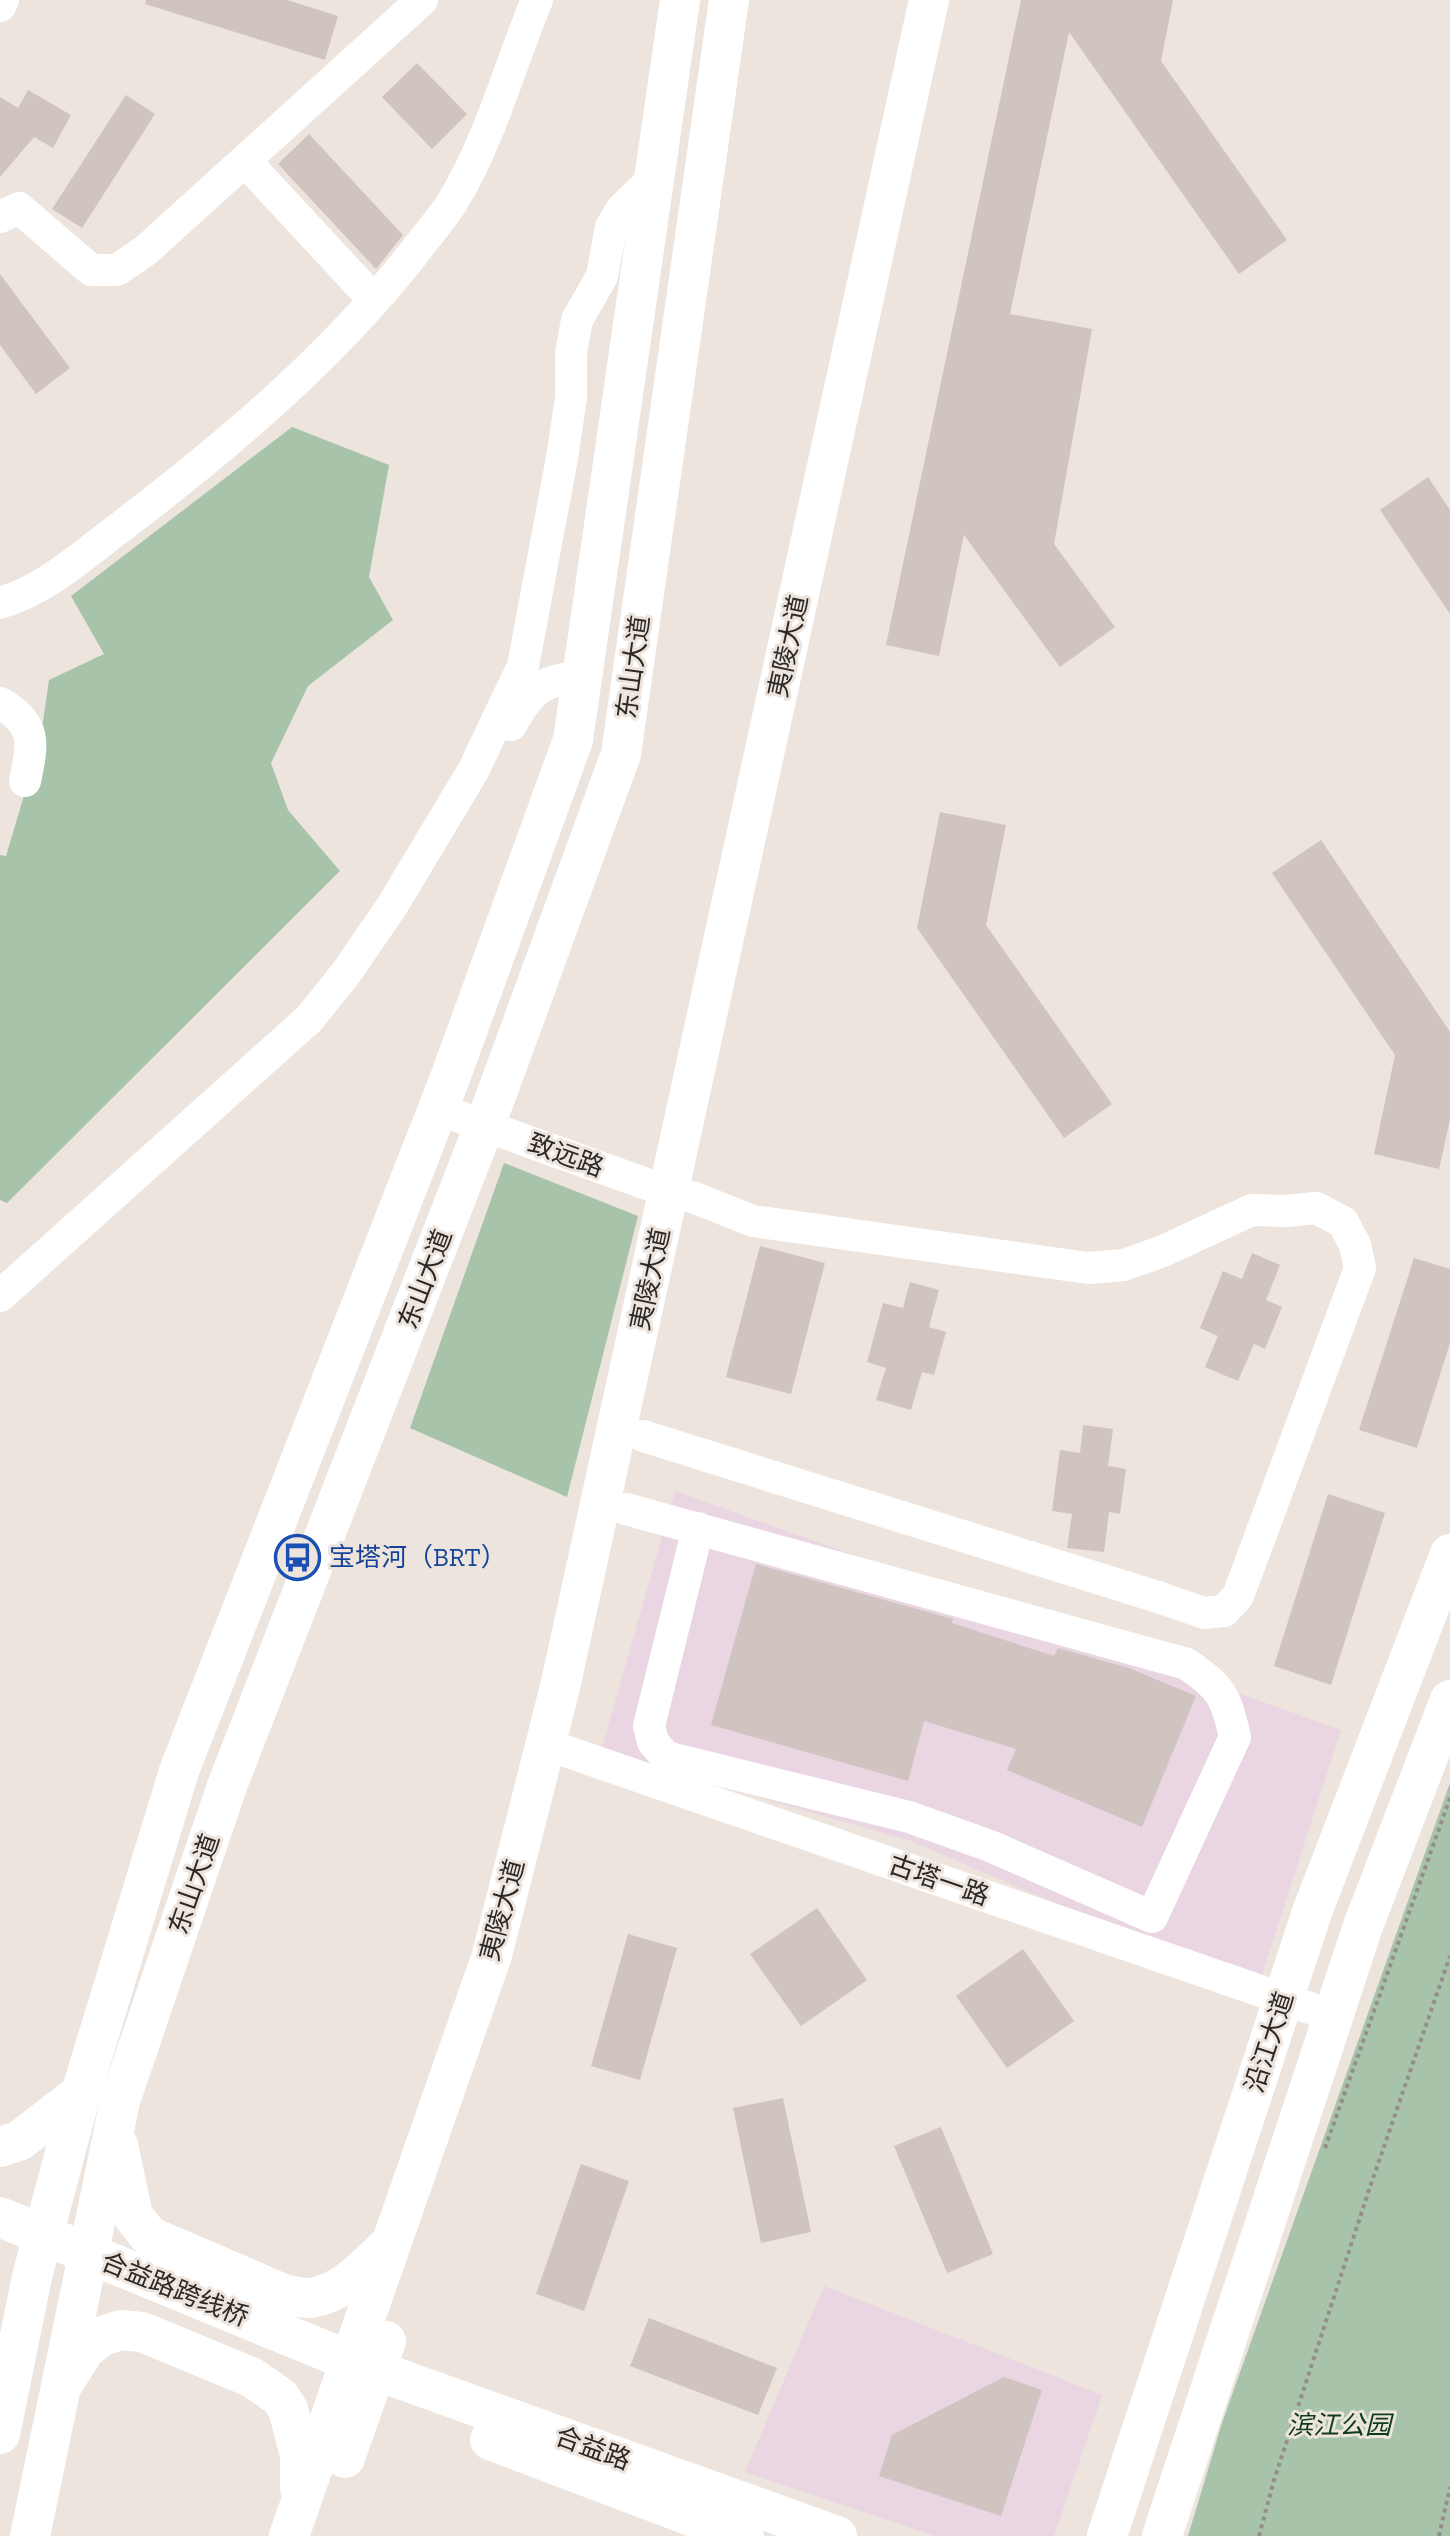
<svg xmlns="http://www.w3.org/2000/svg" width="1450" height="2536" viewBox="0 0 1450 2536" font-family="'Zilla Slab','Noto Sans SC',serif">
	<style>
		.commercial { fill: #ead5e2 }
		.green { fill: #a7c3aa }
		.building { fill: #cfc4c0 }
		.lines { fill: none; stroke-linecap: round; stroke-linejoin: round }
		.path { stroke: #948e89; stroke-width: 4; stroke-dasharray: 4 4; stroke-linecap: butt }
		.minor { stroke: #fff; stroke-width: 32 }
		.major { stroke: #fff; stroke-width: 40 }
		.labels { text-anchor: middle; stroke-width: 6; stroke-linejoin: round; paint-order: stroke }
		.street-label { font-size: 26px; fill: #2b2825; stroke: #ede4dd }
		.transit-label { font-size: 26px; fill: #164399; stroke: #ede4dd; text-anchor: start }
		.park-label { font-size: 26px; font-style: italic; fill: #0d3c1b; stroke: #ede4dd }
	</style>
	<rect width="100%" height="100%" fill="#ede4dd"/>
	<g class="commercial">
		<path d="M675,1491L1341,1730L1257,1990L911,1841L601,1752Z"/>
		<path d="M824,2286L1102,2395L1054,2536H935L745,2472Z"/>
	</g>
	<g class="green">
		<path d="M292,427L389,465L369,577L393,620L308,686L271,763L288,810L340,871L7,1203L0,1200V855L6,856L40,742L49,680L104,654L71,596Z"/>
		<path d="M504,1163L638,1216L567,1497L410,1428Z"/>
		<path d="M1450,1783V2536H1188L1222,2423Z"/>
	</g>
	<g class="building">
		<path d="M146,0H287L338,16L325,60L145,4Z"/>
		<path d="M1021,0H1173L1161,61L1287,240L1239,274L1069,32L1010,314L1092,329L1054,544L1115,627L1060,667L964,535L939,656L886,645Z"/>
		<path d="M417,63L467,114L432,149L382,97Z"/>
		<path d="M28,90L71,115L53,148L34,137L0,177V97L18,108Z"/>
		<path d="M126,95L155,114L82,228L52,209Z"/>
		<path d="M309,134L403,235L376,269L278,164Z"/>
		<path d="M0,274L70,368L36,394L0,345Z"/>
		<path d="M1428,477L1450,510V614L1380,510Z"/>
		<path d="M940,812L1006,825L986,925L1112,1104L1064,1138L917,928Z"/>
		<path d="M1321,840L1450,1032V1119L1439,1169L1374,1154L1395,1055L1272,873Z"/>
		<path d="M760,1246L825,1263L791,1394L726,1377Z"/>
		<path d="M1252,1253L1280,1265L1266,1300L1282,1307L1265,1349L1254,1344L1238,1381L1205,1367L1218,1336L1200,1328L1223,1271L1242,1279Z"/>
		<path d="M1414,1258L1450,1269V1343L1417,1448L1359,1430Z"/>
		<path d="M910,1282L939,1290L929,1327L946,1332L934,1375L922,1372L911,1410L876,1400L886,1368L867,1362L883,1303L903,1308Z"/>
		<path d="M1083,1425L1113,1429L1108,1466L1126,1469L1120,1514L1109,1512L1104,1552L1067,1548L1072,1514L1052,1511L1060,1450L1080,1453Z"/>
		<path d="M1328,1494L1385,1513L1331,1685L1274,1666Z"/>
		<path d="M756,1564L953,1619L952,1623L1054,1656L1058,1648L1129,1668L1196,1696L1142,1827L1007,1770L1016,1749L924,1721L908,1781L711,1725Z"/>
		<path d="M817,1908L867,1980L801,2026L750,1954Z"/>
		<path d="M628,1934L677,1948L640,2080L591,2066Z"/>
		<path d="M1023,1949L1074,2021L1007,2068L956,1996Z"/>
		<path d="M783,2098L811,2232L761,2243L733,2108Z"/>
		<path d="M941,2127L993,2254L947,2273L894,2146Z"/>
		<path d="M581,2164L629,2181L584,2311L536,2294Z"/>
		<path d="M649,2318L777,2368L758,2415L630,2366Z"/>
		<path d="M1004,2377L1042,2390L1001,2516L879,2476L892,2435Z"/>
	</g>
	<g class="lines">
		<g class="path">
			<path d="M1325,2148L1450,1798"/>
			<path d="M1259,2536L1274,2480L1370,2187L1450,1956"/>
			<path d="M1439,2536L1450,2487"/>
		</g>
		<g class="minor">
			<path d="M0,6L3,0"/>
			<path d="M245,161L374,300"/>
			<path d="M0,217L19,208L91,270H117L145,251L422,0"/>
			<path d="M0,603C47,589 83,555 122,526C227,446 331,358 413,254C426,236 442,219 453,201C491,138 509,67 537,0"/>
			<path d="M0,703C37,724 33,743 25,781"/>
			<path d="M511,725C529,692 543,677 582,678"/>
			<path d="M438,1109L669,1192L695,1198L753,1221L1088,1268L1124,1265L1163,1251L1252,1210L1285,1211L1316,1208L1343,1222L1355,1245L1360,1268L1238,1596L1224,1611L1204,1613L1161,1598L643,1436"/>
			<path d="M0,1296L309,1019L346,973L392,906L473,771L523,666L562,458L571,398V353L577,320L602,276L611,227L621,210L655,177"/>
			<path d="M626,1509L1187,1664C1222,1689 1225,1694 1235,1737L1152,1917L990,1846L909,1817L666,1757L653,1742L649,1726L698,1528"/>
			<path d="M545,1744L1333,2016"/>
		</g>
		<g class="major">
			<path d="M118,2145L133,2216L149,2236L286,2295C294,2296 303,2298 311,2298C343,2293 366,2267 388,2246"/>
			<path d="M0,2147L19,2141L81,2093"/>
			<path d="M0,2217L350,2361L837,2536"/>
			<path d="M65,2381L85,2349L102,2336L121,2330L142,2332L251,2377L280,2397L288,2409L300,2455V2488"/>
			<path d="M0,2434L32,2277L81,2093L179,1771L450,1078L573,740L680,0"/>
			<path d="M490,2440L744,2536"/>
			<path d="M345,2458L386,2341"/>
			<path d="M30,2536L120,2101L227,1786L497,1093L621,754L729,0"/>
			<path d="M289,2536L492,1955L560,1687L929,0"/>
			<path d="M1107,2536L1312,1912L1450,1554"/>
			<path d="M1162,2536L1363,1926L1450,1700"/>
		</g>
	</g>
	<defs>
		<symbol id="bus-ring" viewBox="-11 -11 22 22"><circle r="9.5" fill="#ede4dd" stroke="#1a4fb4" stroke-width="1.5"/><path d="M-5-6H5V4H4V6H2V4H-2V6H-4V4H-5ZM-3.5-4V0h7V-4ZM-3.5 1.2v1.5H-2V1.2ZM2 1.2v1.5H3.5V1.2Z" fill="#1a4fb4"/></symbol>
	</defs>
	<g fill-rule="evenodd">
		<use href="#bus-ring" x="272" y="1532" width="51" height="51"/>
	</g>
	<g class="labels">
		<g class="street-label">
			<text transform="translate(788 646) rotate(-78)" y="9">夷陵大道</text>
			<text transform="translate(633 667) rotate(-82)" y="9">东山大道</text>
			<text transform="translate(566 1155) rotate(20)" y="9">致远路</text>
			<text transform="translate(425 1279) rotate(-69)" y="9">东山大道</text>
			<text transform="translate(650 1279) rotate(-78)" y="9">夷陵大道</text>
			<text transform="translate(939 1880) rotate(19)" y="9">古塔一路</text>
			<text transform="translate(194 1884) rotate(-71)" y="9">东山大道</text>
			<text transform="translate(502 1910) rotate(-75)" y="9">夷陵大道</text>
			<text transform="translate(1269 2042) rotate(-72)" y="9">沿江大道</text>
			<text transform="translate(175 2289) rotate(22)" y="9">合益路跨线桥</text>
			<text transform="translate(593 2448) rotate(20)" y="9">合益路</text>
		</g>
		<g class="transit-label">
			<text x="329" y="1566">宝塔河（BRT）</text>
		</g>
		<g class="park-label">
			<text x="1339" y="2434">滨江公园</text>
		</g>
	</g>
</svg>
